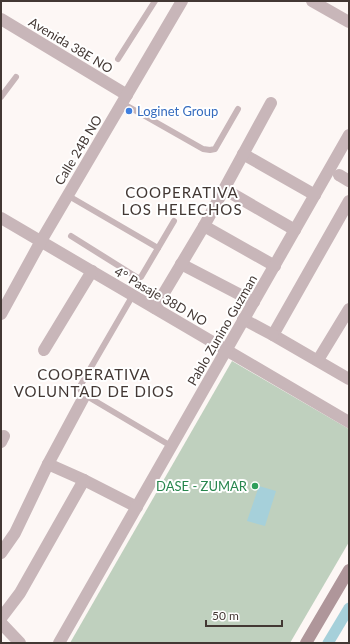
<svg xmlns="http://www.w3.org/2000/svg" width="350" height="644" viewBox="0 0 350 644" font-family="Lato,sans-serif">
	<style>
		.green { fill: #bfd0be }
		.water { fill: #a6d0da }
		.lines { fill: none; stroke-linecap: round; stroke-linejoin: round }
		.canal { stroke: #a6d0da; stroke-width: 11 }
		.lane { stroke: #c8b6b9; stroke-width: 6 }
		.street { stroke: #c8b6b9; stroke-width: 12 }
		.secondary { stroke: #af969a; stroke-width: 12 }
		.shop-dot { fill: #3f7fe0; stroke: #fff; stroke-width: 1.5 }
		.leisure-dot { fill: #2e9e5b; stroke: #fff; stroke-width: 1.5 }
		.labels { text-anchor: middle; stroke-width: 4; stroke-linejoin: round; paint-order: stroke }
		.street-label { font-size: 13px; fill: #433834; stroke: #fff }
		.shop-label { font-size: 13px; fill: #366cbe; stroke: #fff; text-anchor: start }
		.leisure-label { font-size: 13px; fill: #27864d; stroke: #fff; text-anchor: end }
		.quarter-label { font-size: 15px; letter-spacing: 1px; fill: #433834; stroke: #fff }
	</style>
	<rect width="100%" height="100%" fill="#fdf7f5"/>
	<path class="green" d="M232,361L349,429V542L290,643H70Z"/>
	<path class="water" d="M259,486L276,491L265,526L247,521Z"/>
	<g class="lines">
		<path class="canal" d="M328,643L349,608"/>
		<g class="lane">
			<path d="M118,59L155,1"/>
			<path d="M1,97L16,77"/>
			<path d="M122,103L203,149L210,150L215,149L238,109"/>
			<path d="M67,195L158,248"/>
			<path d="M71,236L138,278L141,277L174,221"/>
			<path d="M133,295L79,388L85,395L171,446"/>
		</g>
		<g class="street">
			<path d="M312,1L349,22"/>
			<path d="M1,19L127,95"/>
			<path d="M243,154L315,195"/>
			<path d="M339,175L349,181"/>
			<path d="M224,189L295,230"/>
			<path d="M349,201L273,335L349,379"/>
			<path d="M1,218L349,422"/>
			<path d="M204,226L275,266"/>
			<path d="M181,264L254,302"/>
			<path d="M155,308L204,226L271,103"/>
			<path d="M1,314L41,241L182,1"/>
			<path d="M243,319L273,335"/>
			<path d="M44,350L92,271"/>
			<path d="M318,360L349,309"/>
			<path d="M1,442L4,436"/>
			<path d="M48,464L84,480L137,507"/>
			<path d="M1,553L15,533L48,464L85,395"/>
			<path d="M1,618L20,593L84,480"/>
			<path d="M1,623L20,643"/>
			<path d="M59,643L349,135"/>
		</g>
		<path class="secondary" d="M306,643L349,570"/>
	</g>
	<circle class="shop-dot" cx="129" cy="111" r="4"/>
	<circle class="leisure-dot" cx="255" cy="486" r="4"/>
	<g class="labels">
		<g class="street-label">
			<text transform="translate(71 45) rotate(31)" y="5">Avenida 38E NO</text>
			<text transform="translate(78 150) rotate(-59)" y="5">Calle 24B NO</text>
			<text transform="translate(161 296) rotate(30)" y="5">4° Pasaje 38D NO</text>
			<text transform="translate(222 330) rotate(-60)" y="5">Pablo Zunino Guzman</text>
		</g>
		<g class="shop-label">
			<text x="137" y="116">Loginet Group</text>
		</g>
		<g class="leisure-label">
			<text x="247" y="491">DASE - ZUMAR</text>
		</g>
		<g class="quarter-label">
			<text x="182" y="198">COOPERATIVA<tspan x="182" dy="17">LOS HELECHOS</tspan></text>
			<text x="94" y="380">COOPERATIVA<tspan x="94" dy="17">VOLUNTAD DE DIOS</tspan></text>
		</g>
	</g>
	<rect width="350" height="644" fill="none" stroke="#433834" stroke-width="4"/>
	<path d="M206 620v6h76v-6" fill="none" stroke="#433834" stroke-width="2"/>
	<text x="212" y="620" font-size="12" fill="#433834" stroke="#ffffff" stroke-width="3" paint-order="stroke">50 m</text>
</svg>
